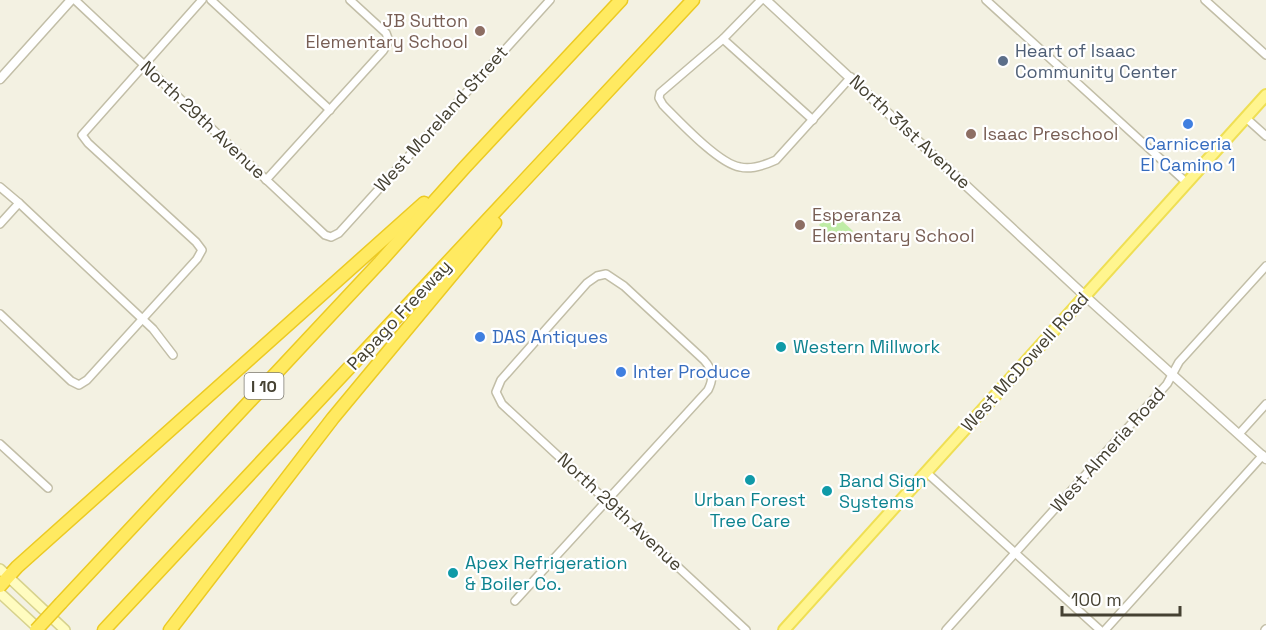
<svg xmlns="http://www.w3.org/2000/svg" width="1266" height="630" viewBox="0 0 1266 630" font-family="'Space Grotesk',sans-serif">
	<style>
		.green { fill: #bfeca6 }
		.lines { fill: none; stroke-linecap: round; stroke-linejoin: round }
		.minor-casing { stroke: #c2bea7; stroke-width: 10 }
		.tertiary-casing { stroke: #c2bea7; stroke-width: 11 }
		.secondary-casing { stroke: #d7d28d; stroke-width: 12 }
		.primary-casing { stroke: #efdf54; stroke-width: 14 }
		.motorway-casing { stroke: #ecca23; stroke-width: 15 }
		.minor { stroke: #fff; stroke-width: 7 }
		.tertiary { stroke: #fff; stroke-width: 8 }
		.secondary { stroke: #fffcc0; stroke-width: 9 }
		.primary { stroke: #fff58f; stroke-width: 10 }
		.motorway { stroke: #ffea61; stroke-width: 12 }
		.motorway-bridge-casing { stroke: #ecca23; stroke-width: 15; stroke-linecap: butt }
		.motorway-bridge { stroke: #ffea61; stroke-width: 12 }
		.education-dot { fill: #8d6e63; stroke: #fff; stroke-width: 2 }
		.service-dot { fill: #5c6f8a; stroke: #fff; stroke-width: 2 }
		.shop-dot { fill: #3f7fe0; stroke: #fff; stroke-width: 2 }
		.culture-dot { fill: #0f9aa8; stroke: #fff; stroke-width: 2 }
		.labels { text-anchor: middle; stroke-width: 4.5; stroke-linejoin: round; paint-order: stroke }
		.shield { fill: #fff; stroke: #7d7a70; stroke-width: 1.5 }
		.shield-label { font-size: 16px; font-weight: bold; fill: #454132 }
		.education-label { font-size: 18px; fill: #785e54; stroke: #fff; text-anchor: start }
		.service-label { font-size: 18px; fill: #4e5e75; stroke: #fff; text-anchor: start }
		.street-label { font-size: 18px; fill: #454132; stroke: #fff }
		.shop-label { font-size: 18px; fill: #366cbe; stroke: #fff; text-anchor: start }
		.culture-label { font-size: 18px; fill: #0d838f; stroke: #fff; text-anchor: start }
	</style>
	<rect width="100%" height="100%" fill="#f3f1e2"/>
	<path class="green" d="M831,211L853,231L841,245L819,225Z"/>
	<g class="lines">
		<defs>
			<g id="minor">
				<path d="M75,0L325,235L331,237L339,233L550,0"/>
				<path d="M211,0L330,110"/>
				<path d="M761,0L723,39L660,93L659,98L663,105C679,121 719,164 740,167C752,170 765,165 776,160L851,77"/>
				<path d="M986,0L1187,183"/>
				<path d="M1205,0L1266,55"/>
				<path d="M723,39L813,120"/>
				<path d="M1246,118L1266,136"/>
				<path d="M266,180L383,51L389,41L386,33L350,0"/>
				<path d="M0,187L19,203L153,329L173,355"/>
				<path d="M0,224L19,203"/>
				<path d="M0,314L71,381L79,385L87,380L197,259L202,250L196,242L88,143L82,135L202,0"/>
				<path d="M1239,434L1266,404"/>
				<path d="M0,444L48,488"/>
				<path d="M926,472L1100,630"/>
				<path d="M515,601L708,390C714,378 713,370 704,360L624,286L606,274L597,276L587,283L501,380L496,392L502,404L746,630"/>
				<path d="M946,630L1167,384L1179,362L1266,266"/>
				<path d="M1105,630L1263,455"/>
				<path d="M1265,630L1266,629"/>
			</g>
			<g id="tertiary">
				<path d="M766,0L1085,296L1266,459"/>
				<path d="M0,79L71,0"/>
			</g>
			<g id="secondary">
				<path d="M0,569L65,630"/>
				<path d="M0,593L40,630"/>
			</g>
			<path id="primary" d="M784,630L1266,95"/>
			<g id="motorway">
				<path d="M0,586L17,567L424,203"/>
				<path d="M61,603L380,262L465,167L621,0"/>
				<path d="M104,630L693,0"/>
				<path d="M170,630L333,418L495,223"/>
			</g>
		</defs>
		<use href="#minor" class="minor-casing"/>
		<use href="#tertiary" class="tertiary-casing"/>
		<use href="#secondary" class="secondary-casing"/>
		<use href="#primary" class="primary-casing"/>
		<use href="#motorway" class="motorway-casing"/>
		<use href="#minor" class="minor"/>
		<use href="#tertiary" class="tertiary"/>
		<use href="#secondary" class="secondary"/>
		<use href="#primary" class="primary"/>
		<use href="#motorway" class="motorway"/>
		<defs>
			<path id="motorway-bridge" d="M36,630L61,603"/>
		</defs>
		<use href="#motorway-bridge" class="motorway-bridge-casing"/>
		<use href="#motorway-bridge" class="motorway-bridge"/>
	</g>
	<g class="education-dot">
		<circle cx="480" cy="31" r="6"/>
		<circle cx="971" cy="134" r="6"/>
		<circle cx="800" cy="225" r="6"/>
	</g>
	<circle class="service-dot" cx="1003" cy="61" r="6"/>
	<g class="shop-dot">
		<circle cx="1188" cy="124" r="6"/>
		<circle cx="480" cy="337" r="6"/>
		<circle cx="621" cy="372" r="6"/>
	</g>
	<g class="culture-dot">
		<circle cx="781" cy="347" r="6"/>
		<circle cx="750" cy="480" r="6"/>
		<circle cx="827" cy="491" r="6"/>
		<circle cx="453" cy="573" r="6"/>
	</g>
	<g class="labels">
		<rect class="shield" x="244.5" y="373" width="39" height="26" rx="4.5"/>
		<g class="shield-label">
			<text x="264" y="392">I 10</text>
		</g>
		<g class="education-label">
			<text x="468" y="27" text-anchor="end">JB Sutton<tspan x="468" dy="21">Elementary School</tspan></text>
			<text x="983" y="140">Isaac Preschool</text>
			<text x="812" y="221">Esperanza<tspan x="812" dy="21">Elementary School</tspan></text>
		</g>
		<g class="service-label">
			<text x="1015" y="57">Heart of Isaac<tspan x="1015" dy="21">Community Center</tspan></text>
		</g>
		<g class="street-label">
			<text transform="translate(441 119) rotate(-48)" y="6">West Moreland Street</text>
			<text transform="translate(203 120) rotate(43)" y="6">North 29th Avenue</text>
			<text transform="translate(910 132) rotate(43)" y="6">North 31st Avenue</text>
			<text transform="translate(399 315) rotate(-47)" y="6">Papago Freeway</text>
			<text transform="translate(1025 362) rotate(-48)" y="6">West McDowell Road</text>
			<text transform="translate(1108 450) rotate(-48)" y="6">West Almeria Road</text>
			<text transform="translate(620 512) rotate(43)" y="6">North 29th Avenue</text>
		</g>
		<g class="shop-label">
			<text x="1188" y="150" text-anchor="middle">Carniceria<tspan x="1188" dy="21">El Camino 1</tspan></text>
			<text x="492" y="343">DAS Antiques</text>
			<text x="633" y="378">Inter Produce</text>
		</g>
		<g class="culture-label">
			<text x="793" y="353">Western Millwork</text>
			<text x="839" y="487">Band Sign<tspan x="839" dy="21">Systems</tspan></text>
			<text x="750" y="506" text-anchor="middle">Urban Forest<tspan x="750" dy="21">Tree Care</tspan></text>
			<text x="465" y="569">Apex Refrigeration<tspan x="465" dy="21">&amp; Boiler Co.</tspan></text>
		</g>
	</g>
	<path d="M1062 606v9h118v-9" fill="none" stroke="#454132" stroke-width="3"/>
	<text x="1071" y="606" font-size="18" fill="#454132" stroke="#ffffff" stroke-width="4.5" paint-order="stroke">100 m</text>
</svg>
